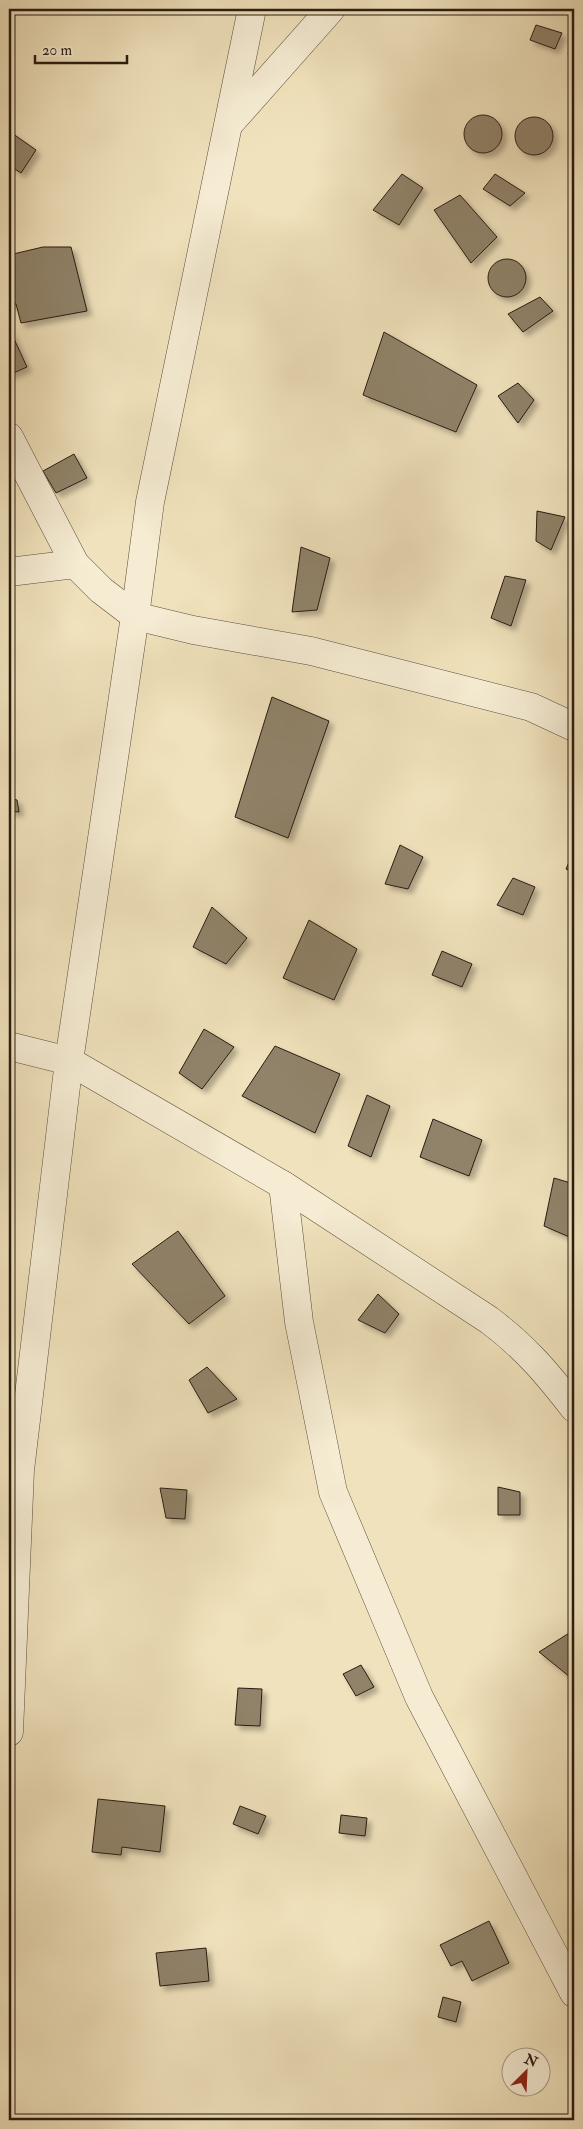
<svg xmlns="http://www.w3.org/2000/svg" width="583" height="2129" viewBox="0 0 583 2129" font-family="'IM FELL Double Pica',serif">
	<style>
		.building { fill: #90836a; stroke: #291c12; filter: url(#shadow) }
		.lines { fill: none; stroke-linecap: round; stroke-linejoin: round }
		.minor-casing { stroke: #5b4e3c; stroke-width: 29 }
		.minor { stroke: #f5ecd3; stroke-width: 28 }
	</style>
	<defs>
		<filter id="shadow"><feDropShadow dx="4.5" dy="4.5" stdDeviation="2.5" flood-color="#0004"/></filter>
	</defs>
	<rect width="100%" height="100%" fill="#f0e2bc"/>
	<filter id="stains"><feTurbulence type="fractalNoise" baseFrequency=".004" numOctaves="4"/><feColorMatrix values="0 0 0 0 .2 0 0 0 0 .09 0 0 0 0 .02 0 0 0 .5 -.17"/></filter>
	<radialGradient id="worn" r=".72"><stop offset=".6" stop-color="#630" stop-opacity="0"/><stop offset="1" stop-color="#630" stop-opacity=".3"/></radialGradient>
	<g class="building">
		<path d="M536,25L562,33L555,49L530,40Z"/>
		<path d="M574,34V55L568,54Z"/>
		<circle cx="483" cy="134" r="19"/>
		<circle cx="534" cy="136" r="19"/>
		<path d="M9,131L36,150L21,173L9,165Z"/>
		<path d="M402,174L423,188L399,225L373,210Z"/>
		<path d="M495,174L525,193L510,206L483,189Z"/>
		<path d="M460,195L497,237L471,263L434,210Z"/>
		<path d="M43,247H71L87,311L21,323L16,304L9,303V255Z"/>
		<circle cx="507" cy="278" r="19"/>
		<path d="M540,297L553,311L523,332L508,314Z"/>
		<path d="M9,328L27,367L9,375Z"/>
		<path d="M384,332L477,385L456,432L363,395Z"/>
		<path d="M518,383L534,400L518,423L498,396Z"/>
		<path d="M74,454L87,478L56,493L43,471Z"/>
		<path d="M537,511L565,517L551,550L536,541Z"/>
		<path d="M301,547L330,558L317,610L292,612Z"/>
		<path d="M505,576L526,580L511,626L491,618Z"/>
		<path d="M272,697L329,721L288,838L235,817Z"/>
		<path d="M9,798L17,800L19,812L9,811Z"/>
		<path d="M400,845L423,857L408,889L385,884Z"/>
		<path d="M574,851V873L566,869Z"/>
		<path d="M513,878L535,887L523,915L497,905Z"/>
		<path d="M212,907L247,938L226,964L193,947Z"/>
		<path d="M309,920L357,949L334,1000L283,978Z"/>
		<path d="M442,951L472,964L462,987L432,975Z"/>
		<path d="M204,1029L234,1047L202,1089L179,1073Z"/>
		<path d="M275,1046L340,1074L315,1133L242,1096Z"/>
		<path d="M367,1095L390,1106L371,1157L348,1146Z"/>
		<path d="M433,1119L482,1140L469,1176L420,1157Z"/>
		<path d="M554,1178L574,1184V1239L544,1226Z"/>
		<path d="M178,1231L225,1296L189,1324L132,1264Z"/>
		<path d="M378,1294L399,1314L385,1333L358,1320Z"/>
		<path d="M207,1367L237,1399L208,1413L189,1380Z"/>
		<path d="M498,1487L520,1492V1515H498Z"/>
		<path d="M160,1488L187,1490L185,1519L166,1518Z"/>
		<path d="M574,1630V1674L570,1677L539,1652Z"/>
		<path d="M361,1665L374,1687L356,1696L343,1674Z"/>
		<path d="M238,1688L262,1689L260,1726L235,1725Z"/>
		<path d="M98,1799L165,1806L160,1852L122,1847L121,1855L92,1852Z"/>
		<path d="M240,1806L266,1816L258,1834L233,1824Z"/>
		<path d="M341,1815L367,1818L365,1836L339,1833Z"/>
		<path d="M489,1921L509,1963L472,1981L462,1961L451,1966L440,1945Z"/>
		<path d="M206,1948L209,1981L160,1986L156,1953Z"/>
		<path d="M443,1997L461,2002L456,2022L438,2017Z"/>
	</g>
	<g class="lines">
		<defs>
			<g id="minor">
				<path d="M229,124L331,9"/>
				<path d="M9,437L75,564L101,590L135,616L193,630L311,651L531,707L574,727"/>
				<path d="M9,572L75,564"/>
				<path d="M9,1046L69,1061L283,1185L489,1320C525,1347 547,1373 574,1408"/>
				<path d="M283,1185L299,1322L333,1492L419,1697L574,1993"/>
				<path d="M9,1732L20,1470L69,1061L135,616L150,502L252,9"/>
			</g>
		</defs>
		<use href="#minor" class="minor-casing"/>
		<use href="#minor" class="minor"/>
	</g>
	<rect width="583" height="2129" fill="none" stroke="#f0e2bc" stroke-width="30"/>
	<rect x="10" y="10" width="563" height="2109" fill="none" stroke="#291c12" stroke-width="2.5"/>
	<rect x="15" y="15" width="553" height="2099" fill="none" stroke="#291c12"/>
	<g transform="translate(526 2072) rotate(24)"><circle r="24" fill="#f5ecd3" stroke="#a39986"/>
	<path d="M0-4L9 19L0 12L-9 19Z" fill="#8f2418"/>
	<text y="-8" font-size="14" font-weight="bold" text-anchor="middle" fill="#291c12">N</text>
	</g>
	<path d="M35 55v8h92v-8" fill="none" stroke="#291c12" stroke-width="2.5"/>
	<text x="42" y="55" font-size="15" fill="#291c12" stroke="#f5ecd3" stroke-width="4" paint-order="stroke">20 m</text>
	<rect width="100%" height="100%" filter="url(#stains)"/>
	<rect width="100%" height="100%" fill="url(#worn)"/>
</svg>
